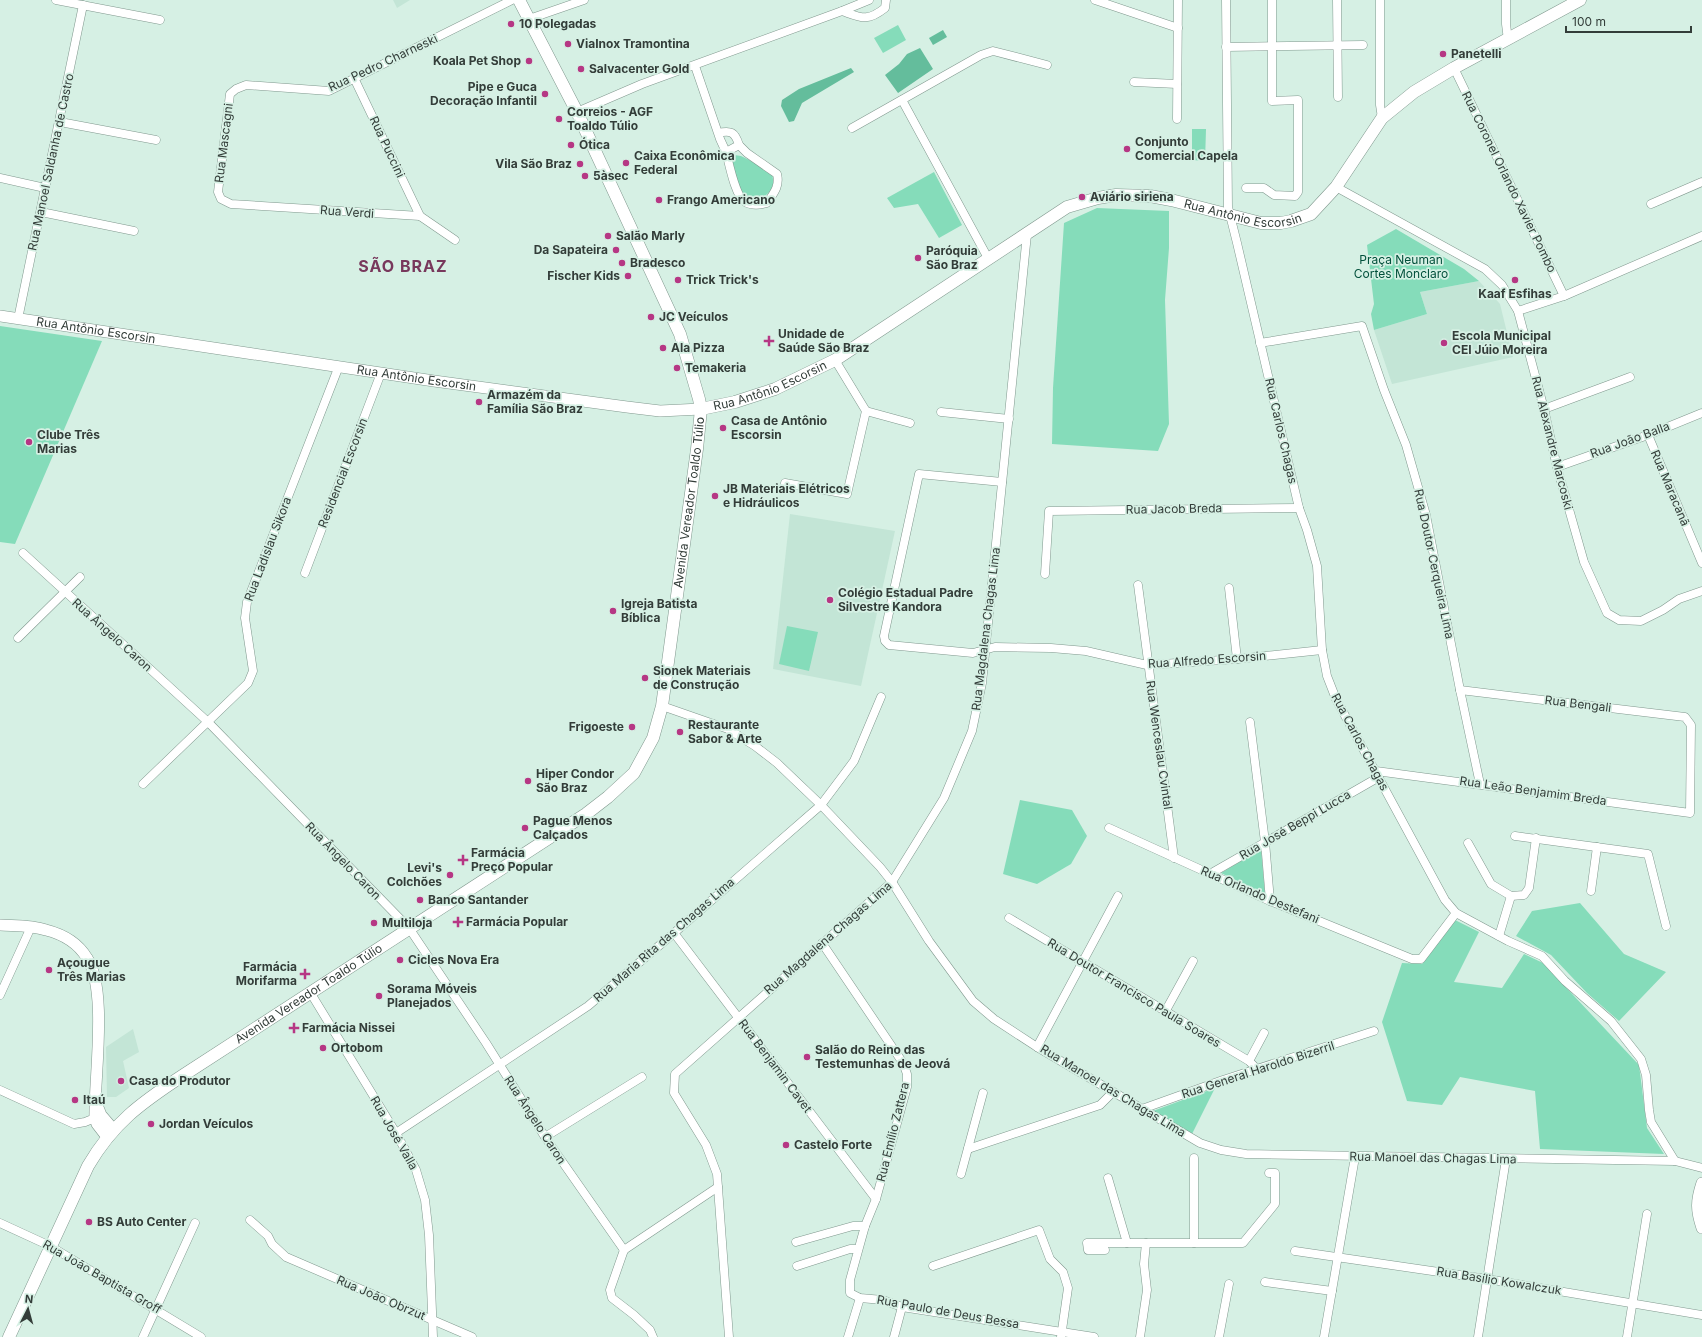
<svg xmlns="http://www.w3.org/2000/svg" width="1702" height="1337" viewBox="0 0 1702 1337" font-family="Inter,sans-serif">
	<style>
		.built { fill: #c3e5d6 }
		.green { fill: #85dcba }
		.water { fill: #64bd9c }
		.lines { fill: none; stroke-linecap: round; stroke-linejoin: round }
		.minor-casing { stroke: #80988e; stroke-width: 9 }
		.tertiary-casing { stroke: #80988e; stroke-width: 12 }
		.secondary-casing { stroke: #80988e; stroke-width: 13 }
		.minor { stroke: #fff; stroke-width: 8 }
		.tertiary { stroke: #fff; stroke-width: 11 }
		.secondary { stroke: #fff; stroke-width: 12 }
		.poi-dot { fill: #b63784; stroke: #d6f0e4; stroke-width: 1.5 }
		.labels { text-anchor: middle; stroke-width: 3.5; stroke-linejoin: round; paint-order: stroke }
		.poi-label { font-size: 12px; font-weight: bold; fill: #333d39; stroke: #d6f0e4; text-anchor: start }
		.street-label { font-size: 12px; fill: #333d39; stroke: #d6f0e4 }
		.park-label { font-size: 12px; fill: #02503b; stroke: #d6f0e4 }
		.district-label { font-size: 16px; font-weight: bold; letter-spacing: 1px; fill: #78385c; stroke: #d6f0e4 }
	</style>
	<rect width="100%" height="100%" fill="#d6f0e4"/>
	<g class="built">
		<path d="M393,0H410L397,8Z"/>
		<path d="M1479,281L1500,304L1513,357L1392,384L1374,330L1427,314L1420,292Z"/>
		<path d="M790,514L895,531L861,686L773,669Z"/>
		<path d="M133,1029L139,1052L123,1061L129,1088L116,1097H107L106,1047Z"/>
	</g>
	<g class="green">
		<path d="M898,25L906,40L883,53L874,38Z"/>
		<path d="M1192,129H1206L1205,161L1192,160Z"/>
		<path d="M728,154L741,156L772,171L774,188L759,201L741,195Z"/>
		<path d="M934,172L962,225L939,238L918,204L894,208L887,198Z"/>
		<path d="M1097,208L1169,211V248L1165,300L1169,424L1158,451L1052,444L1053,388L1064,223Z"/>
		<path d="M1396,229L1464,269L1479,281L1420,292L1427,314L1374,330L1371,314L1374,304L1367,245Z"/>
		<path d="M0,326L102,341L15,544L0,542Z"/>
		<path d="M787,626L818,632L809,671L779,664Z"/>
		<path d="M1020,800L1072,810L1087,836L1071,864L1037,884L1003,874Z"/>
		<path d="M1261,849L1265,894L1221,873Z"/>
		<path d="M1580,903L1624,954L1666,972L1619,1021L1587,993L1551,955L1516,936L1532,911Z"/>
		<path d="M1455,920L1479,932L1454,982L1502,988L1524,954L1543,963L1639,1065L1647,1128L1664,1154L1540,1149L1535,1091L1460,1077L1442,1105L1407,1101L1382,1022L1402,963L1422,964Z"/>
		<path d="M1215,1088L1192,1134L1153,1111Z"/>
	</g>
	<g class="water">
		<path d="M943,30L947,37L933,45L929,38Z"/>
		<path d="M920,48L933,69L898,93L885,75L899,64L907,54Z"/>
		<path d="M851,68L854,72L802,103L794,121L789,122L781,106L782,100L799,89Z"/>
	</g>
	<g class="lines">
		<defs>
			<g id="minor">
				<path d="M56,0L160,20"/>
				<path d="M1095,0L1178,28"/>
				<path d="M1226,0L1228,207L1237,243L1299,508L1307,530L1317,566L1322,650L1327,676L1336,699L1445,900L1456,913L1508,941L1542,956L1565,981L1611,1021L1641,1059L1646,1075L1649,1110L1651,1122L1675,1161"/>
				<path d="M1337,0L1338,97"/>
				<path d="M1380,0V105L1382,118"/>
				<path d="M1506,0V24L1508,40"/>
				<path d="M842,11C862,18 867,22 885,8L886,0"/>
				<path d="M529,19L584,0"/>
				<path d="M1226,47L1363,45"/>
				<path d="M695,66L720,139L726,152L739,145C735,132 731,130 718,133"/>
				<path d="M1454,68L1564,296"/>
				<path d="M354,78L420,216"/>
				<path d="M1134,82L1177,84"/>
				<path d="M902,100L989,260"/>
				<path d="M577,112L642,84L842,11L869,0"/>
				<path d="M1177,119L1178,0"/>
				<path d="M60,122L156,140"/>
				<path d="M852,128L981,55L993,51L1047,65"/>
				<path d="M726,152C729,163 735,196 745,202C752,206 760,205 767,203C774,193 780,186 777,174L747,153L739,145"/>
				<path d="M0,178L45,188"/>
				<path d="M1336,187L1485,269L1502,285L1518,311L1544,409L1557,467L1584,562L1607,613L1619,620L1641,621L1663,610L1679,599L1702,591"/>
				<path d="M1246,188H1264L1274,195L1295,196L1298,192V100L1272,101V0"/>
				<path d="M1651,204L1702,182"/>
				<path d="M41,212L134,231"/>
				<path d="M455,240L420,216L231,204L221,199L218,192L230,94L236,89L246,85L329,91L512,0"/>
				<path d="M1518,311L1564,296L1702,236"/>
				<path d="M18,319L83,5"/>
				<path d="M1260,343L1362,326L1384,390L1406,445L1426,515L1460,690L1480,784"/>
				<path d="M1544,409L1630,377"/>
				<path d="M866,411L910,423"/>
				<path d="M941,412L1009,419"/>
				<path d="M1648,435L1702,563"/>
				<path d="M1557,467L1648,435L1702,413"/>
				<path d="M1002,482L919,474L884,636L885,641L889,645L973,653L995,647L1051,648L1086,651L1147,665L1237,659L1322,650"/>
				<path d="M785,483L847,494L866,411L835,360"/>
				<path d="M23,553L208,722L409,928L486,1043L545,1137L624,1250"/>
				<path d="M305,573L381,373"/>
				<path d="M1045,574L1049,511L1299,508"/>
				<path d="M1138,585L1174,858"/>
				<path d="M1229,588L1237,659"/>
				<path d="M18,638L80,577"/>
				<path d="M662,706L728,729L755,746L777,763L821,805L880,867L892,882L929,941L973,1001L994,1019L1037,1047L1200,1143L1221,1150L1246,1154L1675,1161L1702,1168"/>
				<path d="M1250,722L1265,842L1270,901"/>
				<path d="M1376,771L1690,813L1691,725L1685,717L1460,690"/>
				<path d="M143,784L248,683L253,671L245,618L247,602L339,366"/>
				<path d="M1109,828L1270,901L1412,959H1421L1456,913"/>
				<path d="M1515,836L1648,854L1666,926"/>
				<path d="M1468,843L1491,884L1511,896L1524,895L1529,888L1536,838"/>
				<path d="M1210,874L1379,777"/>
				<path d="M1591,891L1597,847"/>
				<path d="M1009,918L1249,1061L1258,1070"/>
				<path d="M674,933L876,1199"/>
				<path d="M1499,936L1511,896"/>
				<path d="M822,943L903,1063L907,1074V1087L876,1199L865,1226L850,1280V1293L860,1298L883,1300L902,1307L1094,1337"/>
				<path d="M310,992L396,1133L416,1170L425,1200L429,1235L433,1337"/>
				<path d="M0,995L31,927"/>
				<path d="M1165,1012L1193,961"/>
				<path d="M1037,1047L1118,896"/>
				<path d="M1249,1061L1264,1033"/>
				<path d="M0,1090L74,1124L85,1122L95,1118"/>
				<path d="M1142,1109L1223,1080L1374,1031"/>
				<path d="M396,1133L588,1006L674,933L821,805L854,761L881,697"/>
				<path d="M545,1137L642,1077"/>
				<path d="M968,1149L1100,1105L1113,1092"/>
				<path d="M961,1174L983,1093"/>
				<path d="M1108,1178L1127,1243"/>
				<path d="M250,1220L268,1236L272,1244L286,1257L472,1337"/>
				<path d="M0,1223L50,1246L201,1337"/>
				<path d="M796,1242L853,1226H865"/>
				<path d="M1194,1243V1158"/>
				<path d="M624,1250L718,1187"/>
				<path d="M624,1250L610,1290L612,1298L634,1315L650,1330L653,1337"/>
				<path d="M1105,1250H1088L1087,1243H1243L1275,1204V1173H1269"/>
				<path d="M1295,1251L1487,1279L1702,1315"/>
				<path d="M797,1266L850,1249H858"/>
				<path d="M933,1266L1039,1230L1050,1259L1063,1272L1068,1288L1061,1337"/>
				<path d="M1265,1282L1332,1291"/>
				<path d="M143,1337L195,1223"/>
				<path d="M729,1337L717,1174L706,1145L674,1093L675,1074L892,882L944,798L972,731L982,683L1027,234"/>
				<path d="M848,1337L860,1298"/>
				<path d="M894,1337L902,1307"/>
				<path d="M1140,1337L1147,1290L1144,1264L1146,1243"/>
				<path d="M1219,1337L1229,1284"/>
				<path d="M1324,1337L1355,1157"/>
				<path d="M1478,1337L1506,1159"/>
				<path d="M1627,1337L1647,1214"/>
			</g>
			<g id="tertiary">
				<path id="s1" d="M0,316L434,381L627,407L660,411L701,409"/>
				<path d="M0,925C15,926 31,925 46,930C62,934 78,943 87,958C108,990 94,1078 95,1118L97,1124L107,1137"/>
				<path d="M97,1105L101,1115L113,1129"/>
				<path d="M1702,1183C1696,1201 1696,1210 1702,1228"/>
			</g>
			<g id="secondary">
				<path id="s2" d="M701,409L735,402L775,389L835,360L1067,207L1098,198L1116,195L1150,196L1171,200L1261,223H1281L1291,221L1311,214L1336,187L1382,118L1414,92L1454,68L1580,0"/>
				<path id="s3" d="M9,1337L88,1166C113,1123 141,1103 182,1076L586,814L608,797L634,773L653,738L662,706L697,449L701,409L699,399L680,334L577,112L519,0"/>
			</g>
		</defs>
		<use href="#minor" class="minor-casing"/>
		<use href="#tertiary" class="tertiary-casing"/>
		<use href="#secondary" class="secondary-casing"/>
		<use href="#minor" class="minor"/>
		<use href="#tertiary" class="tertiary"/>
		<use href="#secondary" class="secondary"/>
	</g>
	<g class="poi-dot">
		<circle cx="511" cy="24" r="4"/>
		<circle cx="568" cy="44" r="4"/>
		<circle cx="1443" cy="54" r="4"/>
		<circle cx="529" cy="61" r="4"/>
		<circle cx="581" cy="69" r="4"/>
		<circle cx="545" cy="94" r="4"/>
		<circle cx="559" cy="119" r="4"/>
		<circle cx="571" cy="145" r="4"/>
		<circle cx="1127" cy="149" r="4"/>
		<circle cx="626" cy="163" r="4"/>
		<circle cx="580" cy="164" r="4"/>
		<circle cx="585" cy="176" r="4"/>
		<circle cx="1082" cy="197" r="4"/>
		<circle cx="659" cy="200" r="4"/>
		<circle cx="608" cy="236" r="4"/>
		<circle cx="616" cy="250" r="4"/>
		<circle cx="918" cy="258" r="4"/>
		<circle cx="622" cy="263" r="4"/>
		<circle cx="628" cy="276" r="4"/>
		<circle cx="678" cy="280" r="4"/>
		<circle cx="1515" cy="280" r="4"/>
		<circle cx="651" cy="317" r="4"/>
		<path d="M767 335h4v4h4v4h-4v4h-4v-4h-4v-4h4z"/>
		<circle cx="1444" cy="343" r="4"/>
		<circle cx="663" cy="348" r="4"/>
		<circle cx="677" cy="368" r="4"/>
		<circle cx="479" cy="402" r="4"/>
		<circle cx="723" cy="428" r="4"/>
		<circle cx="29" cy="442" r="4"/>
		<circle cx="715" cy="496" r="4"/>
		<circle cx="830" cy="600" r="4"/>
		<circle cx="613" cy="611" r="4"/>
		<circle cx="645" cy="678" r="4"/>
		<circle cx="632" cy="727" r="4"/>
		<circle cx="680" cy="732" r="4"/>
		<circle cx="528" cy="781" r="4"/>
		<circle cx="525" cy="828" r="4"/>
		<path d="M461 854h4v4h4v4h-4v4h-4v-4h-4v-4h4z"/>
		<circle cx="450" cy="875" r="4"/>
		<circle cx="420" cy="900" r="4"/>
		<path d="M456 916h4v4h4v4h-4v4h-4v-4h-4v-4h4z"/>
		<circle cx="374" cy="923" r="4"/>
		<circle cx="400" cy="960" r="4"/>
		<circle cx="49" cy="970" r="4"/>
		<path d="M303 968h4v4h4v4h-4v4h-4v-4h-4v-4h4z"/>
		<circle cx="379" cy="996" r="4"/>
		<path d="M292 1022h4v4h4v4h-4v4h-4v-4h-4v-4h4z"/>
		<circle cx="323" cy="1048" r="4"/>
		<circle cx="807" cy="1057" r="4"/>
		<circle cx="121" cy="1081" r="4"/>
		<circle cx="75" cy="1100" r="4"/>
		<circle cx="151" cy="1124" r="4"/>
		<circle cx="786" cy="1145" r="4"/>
		<circle cx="89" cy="1222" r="4"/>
	</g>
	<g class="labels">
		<g class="poi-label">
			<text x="519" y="28">10 Polegadas</text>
			<text x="576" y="48">ViaInox Tramontina</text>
			<text x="1451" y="58">Panetelli</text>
			<text x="521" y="65" text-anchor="end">Koala Pet Shop</text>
			<text x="589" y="73">Salvacenter Gold</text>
			<text x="537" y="91" text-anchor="end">Pipe e Guca<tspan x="537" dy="14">Decoração Infantil</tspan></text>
			<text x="567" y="116">Correios - AGF<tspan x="567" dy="14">Toaldo Túlio</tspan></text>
			<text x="1135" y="146">Conjunto<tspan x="1135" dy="14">Comercial Capela</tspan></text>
			<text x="579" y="149">Ótica</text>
			<text x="634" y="160">Caixa Econômica<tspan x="634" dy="14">Federal</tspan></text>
			<text x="572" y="168" text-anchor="end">Vila São Braz</text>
			<text x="593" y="180">5àsec</text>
			<text x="1090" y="201">Aviário siriena</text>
			<text x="667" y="204">Frango Americano</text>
			<text x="616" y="240">Salão Marly</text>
			<text x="608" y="254" text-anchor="end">Da Sapateira</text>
			<text x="926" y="255">Paróquia<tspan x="926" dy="14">São Braz</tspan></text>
			<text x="630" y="267">Bradesco</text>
			<text x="620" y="280" text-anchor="end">Fischer Kids</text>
			<text x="686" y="284">Trick Trick's</text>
			<text x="1515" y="298" text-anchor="middle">Kaaf Esfihas</text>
			<text x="659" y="321">JC Veículos</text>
			<text x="778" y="338">Unidade de<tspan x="778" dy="14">Saúde São Braz</tspan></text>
			<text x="1452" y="340">Escola Municipal<tspan x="1452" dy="14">CEI Júio Moreira</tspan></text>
			<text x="671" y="352">Ala Pizza</text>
			<text x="685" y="372">Temakeria</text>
			<text x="487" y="399">Armazém da<tspan x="487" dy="14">Família São Braz</tspan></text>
			<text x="731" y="425">Casa de Antônio<tspan x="731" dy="14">Escorsin</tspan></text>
			<text x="37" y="439">Clube Três<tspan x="37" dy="14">Marias</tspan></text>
			<text x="723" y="493">JB Materiais Elétricos<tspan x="723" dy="14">e Hidráulicos</tspan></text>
			<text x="838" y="597">Colégio Estadual Padre<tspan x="838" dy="14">Silvestre Kandora</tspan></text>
			<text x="621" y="608">Igreja Batista<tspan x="621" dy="14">Bíblica</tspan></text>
			<text x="653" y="675">Sionek Materiais<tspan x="653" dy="14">de Construção</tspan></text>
			<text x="688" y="729">Restaurante<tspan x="688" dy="14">Sabor &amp; Arte</tspan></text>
			<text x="624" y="731" text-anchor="end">Frigoeste</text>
			<text x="536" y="778">Hiper Condor<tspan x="536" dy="14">São Braz</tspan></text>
			<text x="533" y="825">Pague Menos<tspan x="533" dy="14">Calçados</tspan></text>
			<text x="471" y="857">Farmácia<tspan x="471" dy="14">Preço Popular</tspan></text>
			<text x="442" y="872" text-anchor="end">Levi's<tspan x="442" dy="14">Colchões</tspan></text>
			<text x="428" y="904">Banco Santander</text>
			<text x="466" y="926">Farmácia Popular</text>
			<text x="382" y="927">Multiloja</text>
			<text x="408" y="964">Cicles Nova Era</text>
			<text x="57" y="967">Açougue<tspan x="57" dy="14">Três Marias</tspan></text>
			<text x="297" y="971" text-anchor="end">Farmácia<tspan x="297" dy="14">Morifarma</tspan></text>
			<text x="387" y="993">Sorama Móveis<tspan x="387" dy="14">Planejados</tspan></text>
			<text x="302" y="1032">Farmácia Nissei</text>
			<text x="331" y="1052">Ortobom</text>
			<text x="815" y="1054">Salão do Reino das<tspan x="815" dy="14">Testemunhas de Jeová</tspan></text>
			<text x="129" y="1085">Casa do Produtor</text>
			<text x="83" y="1104">Itaú</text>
			<text x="159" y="1128">Jordan Veículos</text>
			<text x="794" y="1149">Castelo Forte</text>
			<text x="97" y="1226">BS Auto Center</text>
		</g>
		<g class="street-label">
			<text transform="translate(383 63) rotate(-25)" y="4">Rua Pedro Charneski</text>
			<text transform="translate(224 143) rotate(-83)" y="4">Rua Mascagni</text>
			<text transform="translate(387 147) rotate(65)" y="4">Rua Puccini</text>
			<text transform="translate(51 162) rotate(-78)" y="4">Rua Manoel Saldanha de Castro</text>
			<text transform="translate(1509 182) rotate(64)" y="4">Rua Coronel Orlando Xavier Pombo</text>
			<text dy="4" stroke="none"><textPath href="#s2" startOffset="601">Rua Antônio Escorsin</textPath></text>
			<text transform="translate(347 212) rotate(4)" y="4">Rua Verdi</text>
			<text dy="4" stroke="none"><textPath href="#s1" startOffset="97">Rua Antônio Escorsin</textPath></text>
			<text dy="4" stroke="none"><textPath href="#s1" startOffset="421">Rua Antônio Escorsin</textPath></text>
			<text dy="4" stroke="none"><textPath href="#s2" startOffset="73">Rua Antônio Escorsin</textPath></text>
			<text transform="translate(1281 431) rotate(77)" y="4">Rua Carlos Chagas</text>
			<text transform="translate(1630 440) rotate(-20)" y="4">Rua João Balla</text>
			<text transform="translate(1552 443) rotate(76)" y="4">Rua Alexandre Marcoski</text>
			<text transform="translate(343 473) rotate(-69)" y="4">Residencial Escorsin</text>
			<text transform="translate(1670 488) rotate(67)" y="4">Rua Maracanã</text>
			<text dy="4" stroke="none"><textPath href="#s3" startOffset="1143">Avenida Vereador Toaldo Túlio</textPath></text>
			<text transform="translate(1174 509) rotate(-1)" y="4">Rua Jacob Breda</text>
			<text transform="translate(268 549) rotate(-69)" y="4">Rua Ladislau Sikora</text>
			<text transform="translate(1434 564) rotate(78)" y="4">Rua Doutor Cerqueira Lima</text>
			<text transform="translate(986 629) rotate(-83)" y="4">Rua Magdalena Chagas Lima</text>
			<text transform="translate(112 635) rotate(42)" y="4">Rua Ângelo Caron</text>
			<text transform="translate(1207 660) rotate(-4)" y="4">Rua Alfredo Escorsin</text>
			<text transform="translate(1578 704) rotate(7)" y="4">Rua Bengali</text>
			<text transform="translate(1360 742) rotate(62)" y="4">Rua Carlos Chagas</text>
			<text transform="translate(1159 745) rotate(82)" y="4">Rua Wenceslau Cvintal</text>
			<text transform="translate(1533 791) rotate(8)" y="4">Rua Leão Benjamim Breda</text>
			<text transform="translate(1295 825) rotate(-30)" y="4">Rua José Beppi Lucca</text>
			<text transform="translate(343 861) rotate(46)" y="4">Rua Ângelo Caron</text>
			<text transform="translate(1260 895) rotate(23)" y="4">Rua Orlando Destefani</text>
			<text transform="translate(828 938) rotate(-41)" y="4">Rua Magdalena Chagas Lima</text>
			<text transform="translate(664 940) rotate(-41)" y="4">Rua Maria Rita das Chagas Lima</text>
			<text dy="4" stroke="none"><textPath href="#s3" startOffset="471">Avenida Vereador Toaldo Túlio</textPath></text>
			<text transform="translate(1134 993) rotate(31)" y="4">Rua Doutor Francisco Paula Soares</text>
			<text transform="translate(775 1066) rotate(53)" y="4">Rua Benjamin Cavet</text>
			<text transform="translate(1258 1070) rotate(-18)" y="4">Rua General Haroldo Bizerril</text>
			<text transform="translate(1113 1091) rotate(31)" y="4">Rua Manoel das Chagas Lima</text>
			<text transform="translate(535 1120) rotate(57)" y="4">Rua Ângelo Caron</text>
			<text transform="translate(893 1132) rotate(-76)" y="4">Rua Emílio Zattera</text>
			<text transform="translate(394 1133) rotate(60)" y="4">Rua José Valla</text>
			<text transform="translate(1433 1158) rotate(1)" y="4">Rua Manoel das Chagas Lima</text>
			<text transform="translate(102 1277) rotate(30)" y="4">Rua João Baptista Groff</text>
			<text transform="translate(1499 1281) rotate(9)" y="4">Rua Basílio Kowalczuk</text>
			<text transform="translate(381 1298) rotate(23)" y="4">Rua João Obrzut</text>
			<text transform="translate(948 1312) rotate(10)" y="4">Rua Paulo de Deus Bessa</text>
		</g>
		<g class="park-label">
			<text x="1401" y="264">Praça Neuman<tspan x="1401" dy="14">Cortes Monclaro</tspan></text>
		</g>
		<g class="district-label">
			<text x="403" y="272">SÃO BRAZ</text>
		</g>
	</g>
	<g transform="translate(28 1309) rotate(6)" stroke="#d6f0e4" stroke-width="3" paint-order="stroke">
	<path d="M0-3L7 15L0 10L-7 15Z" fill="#333d39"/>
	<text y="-6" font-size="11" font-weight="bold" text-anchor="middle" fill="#333d39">N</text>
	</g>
	<path d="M1566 26v6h125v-6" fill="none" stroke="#333d39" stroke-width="2"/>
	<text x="1572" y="26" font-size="12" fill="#333d39" stroke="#d6f0e4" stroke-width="3" paint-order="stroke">100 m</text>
</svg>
